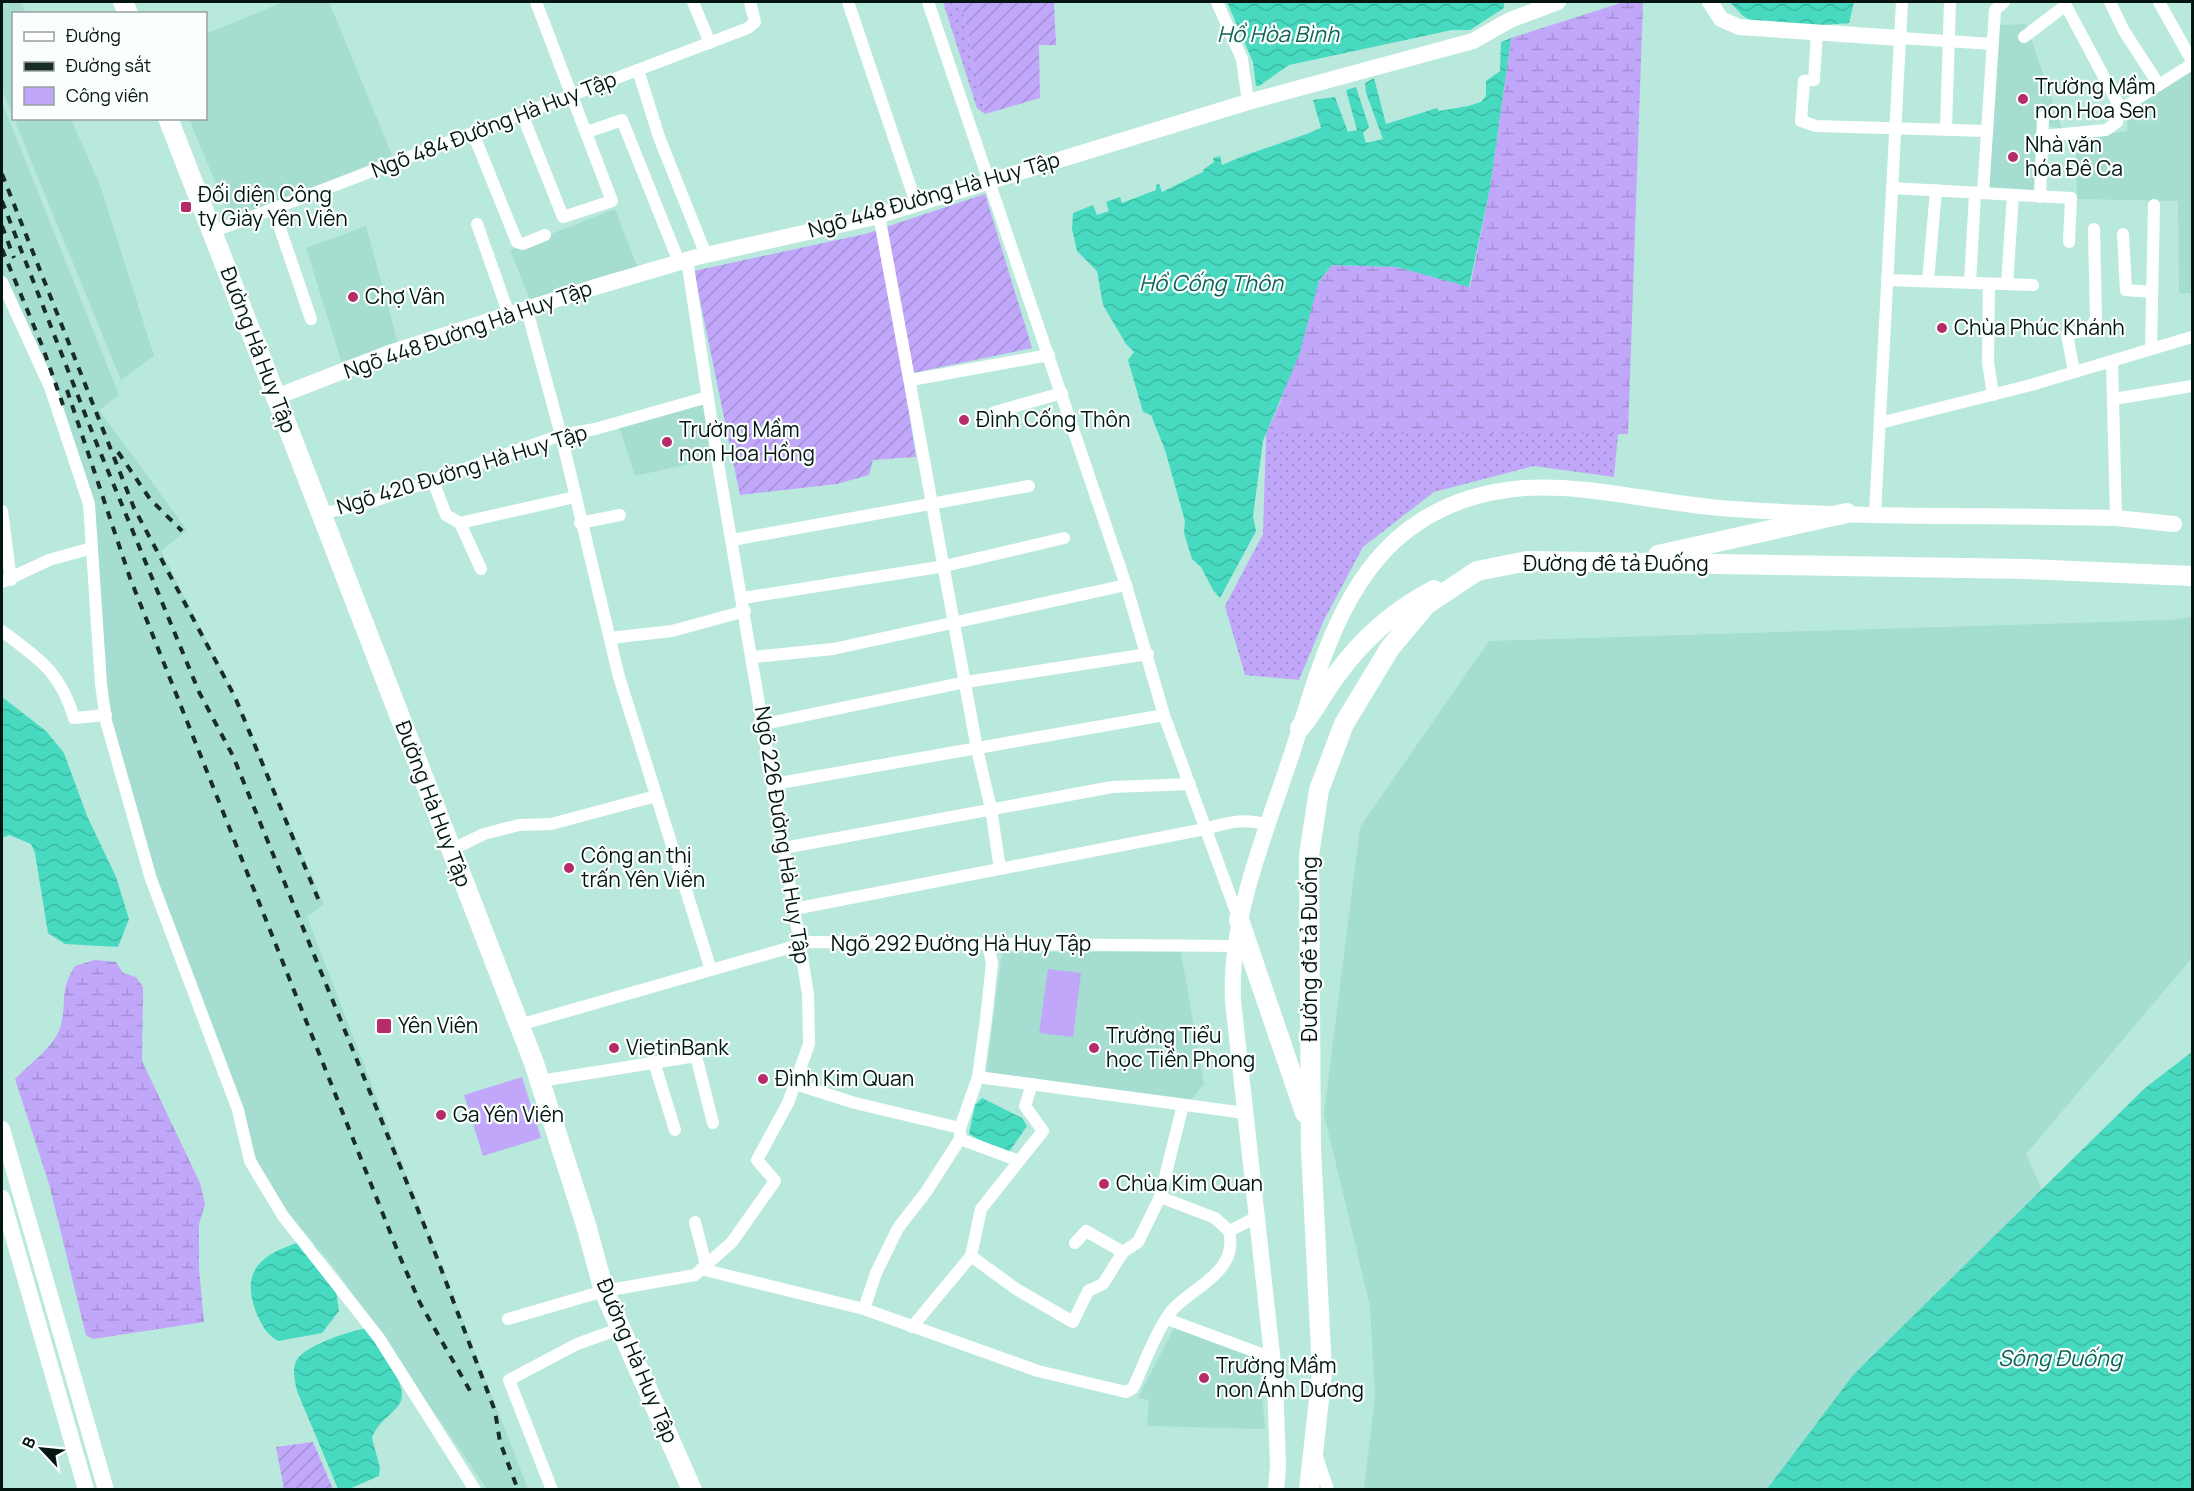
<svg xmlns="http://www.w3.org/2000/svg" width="2194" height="1491" viewBox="0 0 2194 1491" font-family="Manrope,sans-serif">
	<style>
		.built { fill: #a5ddd0 }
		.grass { fill: url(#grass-dots) }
		.wetland { fill: url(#wetland-marsh) }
		.park { fill: #c1a7f9 }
		.garden { fill: url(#garden-furrows) }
		.water { fill: url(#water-waves) }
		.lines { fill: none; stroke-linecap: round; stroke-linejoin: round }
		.street { stroke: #fff; stroke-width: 12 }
		.secondary { stroke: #fff; stroke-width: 16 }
		.primary { stroke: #fff; stroke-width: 20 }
		.rail { stroke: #182c28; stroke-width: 4; stroke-dasharray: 8 8; stroke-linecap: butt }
		.poi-dot { fill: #b62c6a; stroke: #fafffe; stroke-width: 2 }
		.labels { text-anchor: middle; stroke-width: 4.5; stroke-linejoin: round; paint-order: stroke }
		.poi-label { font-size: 21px; fill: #041512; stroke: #fafffe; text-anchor: start }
		.street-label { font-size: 21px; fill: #041512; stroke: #fafffe }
		.water-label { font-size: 22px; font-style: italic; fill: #116255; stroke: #fafffe }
	</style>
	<defs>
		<pattern id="grass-dots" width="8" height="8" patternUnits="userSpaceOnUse" patternTransform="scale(1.5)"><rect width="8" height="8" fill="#c1a7f9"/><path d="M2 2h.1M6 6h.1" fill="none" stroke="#a48fd4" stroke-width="1.8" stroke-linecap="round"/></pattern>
		<pattern id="wetland-marsh" width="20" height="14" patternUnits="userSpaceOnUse" patternTransform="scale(1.5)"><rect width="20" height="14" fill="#c1a7f9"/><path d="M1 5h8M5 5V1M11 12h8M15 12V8" fill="none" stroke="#a48fd4"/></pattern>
		<pattern id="garden-furrows" width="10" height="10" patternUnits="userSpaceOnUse" patternTransform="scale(1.5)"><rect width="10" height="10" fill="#c1a7f9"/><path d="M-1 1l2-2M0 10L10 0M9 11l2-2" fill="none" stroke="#a48fd4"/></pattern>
		<pattern id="water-waves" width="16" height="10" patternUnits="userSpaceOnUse" patternTransform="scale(1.5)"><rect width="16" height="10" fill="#47dac0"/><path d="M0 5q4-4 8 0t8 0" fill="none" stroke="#3cbaa4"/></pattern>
	</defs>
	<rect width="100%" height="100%" fill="#b9e9dd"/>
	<g class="built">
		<path d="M2,2H21L26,13L14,14V118L71,119L100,185L154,356L121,380L2,90Z"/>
		<path d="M283,2H329L392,155L232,222L189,119L206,118V34Z"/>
		<path d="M2026,24L2062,129L2037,124L2034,192L1989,190L1998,25Z"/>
		<path d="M2192,69V293H2179L2178,201L2077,199L2076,138L2127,131L2128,111Z"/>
		<path d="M2,102L119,395L99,410L187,530L161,551L229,683L324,904L307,917L528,1489H487L334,1267L278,1201L250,1146L244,1110L156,878L108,718L88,498L26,322L2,273Z"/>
		<path d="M615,209L639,271L532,305L510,250Z"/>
		<path d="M366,226L399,347L343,367L306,248Z"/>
		<path d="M705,401L712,459L635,476L619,426Z"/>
		<path d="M2192,617V958L2026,1154L2042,1190L1853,1375L1767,1489H1364L1375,1396L1370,1306L1324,1114L1360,827L1489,641L2170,620Z"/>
		<path d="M1002,952H1181L1204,1084L1191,1100L986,1075Z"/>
		<path d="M1175,1326L1259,1358L1265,1429L1147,1426L1149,1400L1138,1398Z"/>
	</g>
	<g class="grass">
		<path d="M943,2H961L985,114L977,108Z"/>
		<path d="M1266,434H1618L1614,477L1534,466L1434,492L1363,547L1324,620L1299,680L1245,675L1225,606L1263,534Z"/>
	</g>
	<g class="wetland">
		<path d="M1624,2H1643L1628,434H1266L1281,400L1319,281L1332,265L1397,267L1470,287L1490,188L1511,38Z"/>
		<path d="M95,960L116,962L123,973L136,977L143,987L142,1061L200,1183L205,1204L199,1224V1269L204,1322L93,1339L86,1335L49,1184L15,1079C29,1064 56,1046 61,1025C67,1000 59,991 75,966Z"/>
	</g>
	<g class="park">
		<path d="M1048,969L1081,973L1073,1037L1039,1033Z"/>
		<path d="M522,1077L541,1138L483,1156L464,1095Z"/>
	</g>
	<g class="garden">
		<path d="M961,2H1054L1056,45H1039L1040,98L985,114Z"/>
		<path d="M985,194L1032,348L903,375L916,457L873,460L869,475L837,484L740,495L694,271L865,234Z"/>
		<path d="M313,1442L333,1489H284L276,1447Z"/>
	</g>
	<g class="water">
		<path d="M1227,2H1504V8L1470,30H1452L1289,65L1259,86H1256L1253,62Z"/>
		<path d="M1729,2H1854L1849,23C1825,25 1767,30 1746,18C1740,14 1735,6 1729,2Z"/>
		<path d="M1511,38L1490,188L1469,287L1397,267L1332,265L1319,281L1299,355L1263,441L1253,516L1256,531L1220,598L1213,590L1201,567L1192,559L1184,533L1185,521L1165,450L1151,415L1143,412L1128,360L1134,352L1126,344L1103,305L1097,271L1077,251L1072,229L1073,213L1093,205L1097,215L1109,211L1106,202L1120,197L1122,203L1156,190V185L1159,184L1162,192L1203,172L1204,169L1214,162L1213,158L1220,156L1222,165C1254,150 1289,142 1321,128L1313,100L1335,97L1348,132L1357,130L1346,90L1356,87L1369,127L1363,133L1366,143L1383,139L1366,93L1365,83L1374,78L1386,124L1437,108L1439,111L1468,106L1481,102L1486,96V81L1500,71L1501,42Z"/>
		<path d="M2,697L46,731L64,753L87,816L116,877L129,919L118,947L65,944L48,933L35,853L31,844L9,835L2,838Z"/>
		<path d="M2192,1052V1489H1767L1853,1375L2145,1088Z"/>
		<path d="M982,1098L1022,1118L1027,1126L1009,1152L988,1145L969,1134L975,1105Z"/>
		<path d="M300,1242L315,1246L333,1271L339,1311L322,1333L278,1341C266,1334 261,1324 256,1312C240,1270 262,1254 300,1242Z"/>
		<path d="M369,1328C378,1343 408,1385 401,1401C394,1415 379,1419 372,1438L380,1468L379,1476L349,1489H338L297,1391C295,1381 291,1367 298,1358C309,1344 352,1330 369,1328Z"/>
	</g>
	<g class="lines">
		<g class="street">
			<path d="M693,2L710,43"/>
			<path d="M848,2L916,203"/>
			<path d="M928,2L1126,585L1164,715L1239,920"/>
			<path d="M1217,2L1242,59L1248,102"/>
			<path d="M2064,2L2121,109"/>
			<path d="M2110,2L2124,31L2159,85"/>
			<path d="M2159,2L2192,61"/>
			<path d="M1817,32L1814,80L1804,81L1801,121L1816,126L1987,131"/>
			<path d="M2024,37L2066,5"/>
			<path d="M1900,38L1992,44"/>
			<path d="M638,70L659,137L706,255"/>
			<path d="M522,114L563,217L612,201L536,2"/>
			<path d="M1946,129L1950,2"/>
			<path d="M587,132L622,120L679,262"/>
			<path d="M473,133L517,242L523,244L545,235"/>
			<path d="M2042,136L2106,130L2117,122L2121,109L2192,64"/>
			<path d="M1892,188L2071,198L2069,242"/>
			<path d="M1983,193L1995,10L2004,2"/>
			<path d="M2040,197L2043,117"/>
			<path d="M273,208L311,319"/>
			<path d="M879,215L977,749L991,809L1000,869"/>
			<path d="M477,224L509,315"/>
			<path d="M212,232L748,28L755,22L750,2"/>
			<path d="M2123,234L2126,290L2152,292"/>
			<path d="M1887,280L2033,285"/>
			<path d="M1928,281L1936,190"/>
			<path d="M2,282L50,387L89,504L101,684L106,721L151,879L238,1110L250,1161L283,1216L379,1338L475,1490"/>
			<path d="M1970,283L1975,193"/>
			<path d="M1989,284L1988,362L1993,395"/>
			<path d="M2007,284L2013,195"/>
			<path d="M527,310L561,435L619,677L711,970"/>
			<path d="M2151,349L2154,205"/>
			<path d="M2112,361L2116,518"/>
			<path d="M2074,372L2067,334L2088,330L2096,319L2094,229"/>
			<path d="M911,380L1049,355"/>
			<path d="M2114,399L2192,386"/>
			<path d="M995,412L1062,393"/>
			<path d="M1880,423L2031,385L2192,337"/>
			<path d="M433,481L446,515L460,523L575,497"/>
			<path d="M2,511L11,580"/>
			<path d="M1875,513L1902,2"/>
			<path d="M321,514L371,502L561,435L595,429L708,397"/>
			<path d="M460,523L481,569"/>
			<path d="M580,523L620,515"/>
			<path d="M732,540L1029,486"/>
			<path d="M2,582L49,560L92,548"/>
			<path d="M743,598L945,566L1064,538"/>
			<path d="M2,631C39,659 60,671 74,718L106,715"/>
			<path d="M610,638L672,631L745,611"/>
			<path d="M753,657L833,649L1126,585"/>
			<path d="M764,724L966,682L1148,654"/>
			<path d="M774,784L1164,715"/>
			<path d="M784,848L1112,787L1190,784"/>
			<path d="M451,850L484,834L519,825L551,824L656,796"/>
			<path d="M794,909L1205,829C1231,822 1242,818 1269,825"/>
			<path d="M519,1025L809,942L1235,946"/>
			<path d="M654,1062L675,1130"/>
			<path d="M978,1077L1245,1113"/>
			<path d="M540,1081L696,1056L713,1123"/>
			<path d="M795,1084L855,1103L960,1128"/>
			<path d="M960,1139L1019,1161"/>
			<path d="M695,1222L706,1265"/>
			<path d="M1229,1231L1257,1217"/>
			<path d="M1075,1243L1086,1231L1123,1252L1138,1242L1160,1197L1183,1105"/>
			<path d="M971,1256L1016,1289L1073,1322L1088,1291L1103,1284L1123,1252"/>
			<path d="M701,1269L864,1309L1038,1371L1126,1392L1133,1388C1144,1365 1155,1333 1170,1313C1187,1289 1240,1274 1229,1231L1215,1218L1160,1197"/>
			<path d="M864,1309L876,1273L898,1228L926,1192L960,1139V1128L978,1077L986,1019L992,963L988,945"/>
			<path d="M508,1319L604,1291L695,1275L732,1242L775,1181L757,1160L788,1103L809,1044L808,994L800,945L717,457L687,260"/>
			<path d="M1167,1319L1272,1358"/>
			<path d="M912,1327L971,1256L981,1209L1043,1131L1025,1106L1032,1084"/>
			<path d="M1316,1454L1328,1490"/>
			<path d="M552,1490L509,1380L577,1344L619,1329"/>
		</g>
		<g class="secondary">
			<path d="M1710,2L1721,19L1739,27L1900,38"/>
			<path d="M276,397L392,352L592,288L697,257L870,218L1248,102L1473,41L1510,20L1558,2"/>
			<path d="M2,1129L106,1490"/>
			<path d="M2,1198L86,1490"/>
			<path d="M1276,1490L1278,1466L1275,1382L1233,1001C1229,915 1267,831 1293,750C1319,669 1343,571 1419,522C1451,501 1486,491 1524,488C1593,484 1663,505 1733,509C1860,518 1988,515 2116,518L2174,524"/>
		</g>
		<g class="primary">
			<path d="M123,2L128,14"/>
			<path d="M168,118L534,1063L586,1225L604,1291L692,1490"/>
			<path d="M1658,555L1847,513"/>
			<path d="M1300,728C1314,711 1324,691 1337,674C1363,638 1394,611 1434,590"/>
			<path d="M1239,920L1305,1113"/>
			<path d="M1309,1490L1322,1372L1311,1149L1309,855L1319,790L1344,724L1390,648L1426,605L1477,571L1527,561L2027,569L2192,576"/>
		</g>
		<g class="rail">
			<path d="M2,174L134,508L235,697L319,901"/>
			<path d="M2,201L94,437L199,692L233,756L429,1237L495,1411L500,1442L518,1490"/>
			<path d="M2,226L14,258"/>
			<path d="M2,249L43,348L63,405"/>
			<path d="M67,390L130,578L400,1257L420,1303L473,1396"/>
			<path d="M118,452L150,499L182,531"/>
		</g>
	</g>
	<g class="poi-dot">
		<circle cx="2023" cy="99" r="6"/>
		<circle cx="2013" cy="157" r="6"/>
		<rect x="180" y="201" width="12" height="12" rx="3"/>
		<circle cx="353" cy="297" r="6"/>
		<circle cx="1942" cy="328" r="6"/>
		<circle cx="964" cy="420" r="6"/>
		<circle cx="667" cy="442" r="6"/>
		<circle cx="569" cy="868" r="6"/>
		<rect x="376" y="1018" width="16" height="16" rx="3"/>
		<circle cx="614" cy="1048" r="6"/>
		<circle cx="1094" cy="1048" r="6"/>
		<circle cx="763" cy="1079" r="6"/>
		<circle cx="441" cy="1115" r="6"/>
		<circle cx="1104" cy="1184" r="6"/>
		<circle cx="1204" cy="1378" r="6"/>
	</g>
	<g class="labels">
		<g class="poi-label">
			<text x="2035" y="94">Trường Mầm<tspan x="2035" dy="24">non Hoa Sen</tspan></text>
			<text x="2025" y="152">Nhà văn<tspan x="2025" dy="24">hóa Đê Ca</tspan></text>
			<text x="198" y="202">Đối diện Công<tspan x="198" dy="24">ty Giày Yên Viên</tspan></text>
			<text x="365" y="304">Chợ Vân</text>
			<text x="1954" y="335">Chùa Phúc Khánh</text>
			<text x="976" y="427">Đình Cống Thôn</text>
			<text x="679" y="437">Trường Mầm<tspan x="679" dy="24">non Hoa Hồng</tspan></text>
			<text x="581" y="863">Công an thị<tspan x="581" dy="24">trấn Yên Viên</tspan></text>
			<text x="398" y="1033">Yên Viên</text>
			<text x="1106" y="1043">Trường Tiểu<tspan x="1106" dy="24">học Tiền Phong</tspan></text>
			<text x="626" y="1055">VietinBank</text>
			<text x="775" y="1086">Đình Kim Quan</text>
			<text x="453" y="1122">Ga Yên Viên</text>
			<text x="1116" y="1191">Chùa Kim Quan</text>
			<text x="1216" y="1373">Trường Mầm<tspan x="1216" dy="24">non Ánh Dương</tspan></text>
		</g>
		<g class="street-label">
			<text transform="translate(494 125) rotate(-21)" y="7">Ngõ 484 Đường Hà Huy Tập</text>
			<text transform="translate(934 195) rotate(-16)" y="7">Ngõ 448 Đường Hà Huy Tập</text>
			<text transform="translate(468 330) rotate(-19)" y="7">Ngõ 448 Đường Hà Huy Tập</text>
			<text transform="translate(258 350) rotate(69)" y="7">Đường Hà Huy Tập</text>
			<text transform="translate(462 470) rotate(-17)" y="7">Ngõ 420 Đường Hà Huy Tập</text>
			<text x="1616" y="571">Đường đê tả Đuống</text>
			<text transform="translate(433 804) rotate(69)" y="7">Đường Hà Huy Tập</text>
			<text transform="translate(782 835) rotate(81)" y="7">Ngõ 226 Đường Hà Huy Tập</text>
			<text x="961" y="951">Ngõ 292 Đường Hà Huy Tập</text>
			<text transform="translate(1310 949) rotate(-90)" y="7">Đường đê tả Đuống</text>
			<text transform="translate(637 1361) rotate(67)" y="7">Đường Hà Huy Tập</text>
		</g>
		<g class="water-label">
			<text x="1278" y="42">Hồ Hòa Bình</text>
			<text x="1211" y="291">Hồ Cống Thôn</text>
			<text x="2060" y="1366">Sông Đuống</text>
		</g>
	</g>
	<rect width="2194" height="1491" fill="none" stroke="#041512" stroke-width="6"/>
	<rect x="12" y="12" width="195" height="108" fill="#fafffe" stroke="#98a1a0" stroke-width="1.5"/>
	<rect x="24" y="32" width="30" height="9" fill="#ffffff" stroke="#98a1a0" stroke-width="1.5"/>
	<text x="66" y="42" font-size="18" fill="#041512">Đường</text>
	<rect x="24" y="62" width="30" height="9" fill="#182c28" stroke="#98a1a0" stroke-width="1.5"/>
	<text x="66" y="72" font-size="18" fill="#041512">Đường sắt</text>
	<rect x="24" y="87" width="30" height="18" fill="#c1a7f9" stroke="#98a1a0" stroke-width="1.5"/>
	<text x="66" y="102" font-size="18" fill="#041512">Công viên</text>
	<g transform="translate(42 1449) rotate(296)" stroke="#fafffe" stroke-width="4.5" paint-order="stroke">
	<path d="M0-4.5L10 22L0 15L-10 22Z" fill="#041512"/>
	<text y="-9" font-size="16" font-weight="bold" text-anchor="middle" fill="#041512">B</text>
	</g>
</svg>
